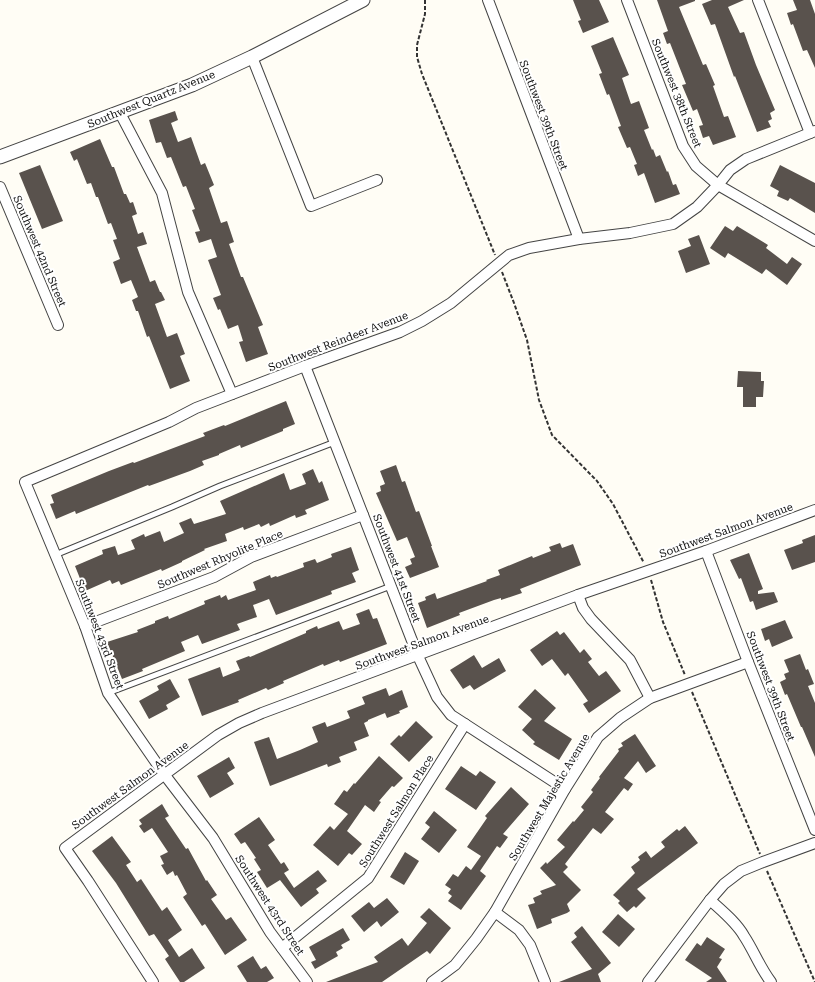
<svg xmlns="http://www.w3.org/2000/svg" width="815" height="982" viewBox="0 0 815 982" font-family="'Roboto Serif',serif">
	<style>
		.building { fill: #59524d }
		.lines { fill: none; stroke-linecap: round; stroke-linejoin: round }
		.service-casing { stroke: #444; stroke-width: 7 }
		.minor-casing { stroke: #444; stroke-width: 12 }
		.tertiary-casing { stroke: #444; stroke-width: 15 }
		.path { stroke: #333; stroke-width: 2; stroke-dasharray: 4 2; stroke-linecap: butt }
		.service { stroke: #fff; stroke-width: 5 }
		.minor { stroke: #fff; stroke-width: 10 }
		.tertiary { stroke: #fff; stroke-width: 13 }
		.labels { text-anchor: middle; stroke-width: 4; stroke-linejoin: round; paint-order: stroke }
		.street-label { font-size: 11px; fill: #111; stroke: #fff }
	</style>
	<rect width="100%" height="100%" fill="#fffdf5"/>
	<g class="building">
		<path d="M573,0H599L609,22L583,33L578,21L581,20Z"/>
		<path d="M657,0H695V1L679,7L703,65L706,64L715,85L713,86L724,117L728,116L736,137L713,145L709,136L703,138L699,126L703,125L697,109L693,111L682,85L686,84L670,43L667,44L663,33L668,31Z"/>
		<path d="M712,0H744L728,7L740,33L744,32L756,65L775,110L770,113L772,119L768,121L771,127L757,132L735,76L734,77L715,24L711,25L702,4Z"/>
		<path d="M793,0H810L815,14V68L807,50L803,51L793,24L791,25L787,13L797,10Z"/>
		<path d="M613,37L629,75L622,78L631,104L639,101L649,128L644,130L652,150L653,149L656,157L660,155L667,172L668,171L673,185L676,184L680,194L655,203L644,173L638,176L634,165L637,164L630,147L627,148L618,127L621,126L609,94L607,95L599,74L602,73L591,46Z"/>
		<path d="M175,111L178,120L171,123L178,142L191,137L201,165L205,163L214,185L209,188L221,223L227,221L234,242L229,244L241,277H243L263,325L258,327L268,354L246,362L239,342L243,341L238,325L228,329L220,309L218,310L213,298L221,295L208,260L217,257L211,239L199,243L195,232L200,231L192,210L195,209L186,186L183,187L171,157L167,158L161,142L156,143L149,120Z"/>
		<path d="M100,139L112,167H114L124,194H126L130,203L133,202L137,214L132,216L138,234L143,232L147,244L137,247L150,282L155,280L160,292H161L165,300L155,304L167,337L177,333L185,354L180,356L190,381L170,389L149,336L147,337L138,311H136L132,300L138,297L131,280L121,284L113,262L120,259L113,240L117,239L111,223L108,224L98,197H96L91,183L87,184L77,159L74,161L70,152Z"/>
		<path d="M40,165L63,221L42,229L19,173Z"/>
		<path d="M780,165L815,183V213L790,198L788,201L777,196L779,191L770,186Z"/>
		<path d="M725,226L733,231L737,226L768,245L766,248L787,264L792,257L802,264L787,285L766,269L762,274L728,253L725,258L710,248Z"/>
		<path d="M699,235L710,264L686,273L678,251L691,246L688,239Z"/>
		<path d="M738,371L761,372V381H764L763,397H756V407H743V387H737Z"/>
		<path d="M286,401L295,424L283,429V431L241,448L240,445L219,454V455L202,461L204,465L190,471L149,486L148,485L76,514L75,511L56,519L50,504L54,503L51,495L109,471L133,462L134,463L205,436L203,433L224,425L225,426Z"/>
		<path d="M396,465L402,482L405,481L416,512L419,511L432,546H431L439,567L410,578L405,567L412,564L410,559L415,557L407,537L397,541L376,493L381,491L380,486L385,484L380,471Z"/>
		<path d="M313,469L319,483L322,481L329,500L305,510L307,514L296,518L295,515L270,526L269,523L261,527L259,524L244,530L243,527L225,534L227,541L204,549L205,550L182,561V562L162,571L161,569L121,585L119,581L112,584L110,580L85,591L75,566L103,554L102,550L115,546L118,555L135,549L131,540L144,534L145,537L160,531L164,542L184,533L179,523L191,518L194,524L226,514L220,501L284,473L290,490L306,484L302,474Z"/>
		<path d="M815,535V562L792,570L784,550L803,543L802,540Z"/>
		<path d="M560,543L562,548L573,544L581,565L520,589L522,593L501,600V598L494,600L459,613L460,615L427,628L418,603L426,600L425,597L435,593L437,599L487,581L486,580L500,575L498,570L532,556L533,558L551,551L549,547Z"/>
		<path d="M351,547L359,570L352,573L356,582L331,591L332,594L276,615L269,599L253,605L257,617L237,624L240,630L202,644L198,635L181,642L185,651L142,669L143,671L122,679L107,642L138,632L137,630L155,623V621L168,616L169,619L205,604L204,601L220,595L221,598L226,595L228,600L256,590L253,582L270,575L271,578L276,576L277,577L304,567L303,563L315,559L317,563L332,557L331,554Z"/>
		<path d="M749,553L763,589L758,591V594L774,592L778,602L756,610L753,601L750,602L741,578L739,579L730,560Z"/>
		<path d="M369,609L373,619L377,618L387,644L340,662L339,660L324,666L323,664L283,681L284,683L268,690L266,688L238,700L239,702L202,716L188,679L220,667L223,677L240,670L236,661L249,656L250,657L306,633V631L317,626L318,629L339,621L343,630L360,624L356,614Z"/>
		<path d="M785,620L793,638L772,647L769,639L765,641L761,629Z"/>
		<path d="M557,631L560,635L564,632L580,653L584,649L592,659L588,662L599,676L606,671L621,691L589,713L583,704L588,701L568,673L565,676L552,659L542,666L530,650Z"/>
		<path d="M800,654L806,670L808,669L814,684L808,686L815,703V757L802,727H801L787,694L785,695L780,682L786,679L784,674L789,672L784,660Z"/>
		<path d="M474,655L482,668L499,658L506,671L474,690L470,685L463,689L450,670Z"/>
		<path d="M170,679L180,697L166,705L168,709L149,719L139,701L159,690L157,686Z"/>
		<path d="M386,688L389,696L402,690L408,707L399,711L400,713L387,718L385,713L368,720V721L364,723L369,736L354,742L357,750L339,757L341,762L328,767L327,764L270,786L254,742L269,737L277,759L300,750L318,742L312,727L325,722L327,727L350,718L347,711L365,704L362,697Z"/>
		<path d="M535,689L556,708L544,721L572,739L559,760L533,744L535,742L522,730L532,719L518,707Z"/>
		<path d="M416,721L433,737L409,762L390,744L399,735L401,737Z"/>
		<path d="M635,734L656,766L646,773L638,761L624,778L633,784L628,791L624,788L605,812L614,819L601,834L593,828L565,864L568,867L563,872L581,890L567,904L570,911L567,913L551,919L552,923L537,929L528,905L535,903L533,898L542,894L540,891L556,885L540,868L546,862L547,864L565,847L557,840L573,821L574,822L584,810L581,807L593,792L591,790L600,778L599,777L619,751L618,749L623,746L621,743Z"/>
		<path d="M379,756L403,778L394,787L392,786L379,801L381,802L374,812L365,805L347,831L362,844L352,855L349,853L338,866L313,845L330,826L334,830L348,814L334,804L344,790L347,792L354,783L355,784Z"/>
		<path d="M229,757L235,768L227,773L234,784L210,798L197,776Z"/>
		<path d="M461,766L476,776L480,771L496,782L476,810L445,789Z"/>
		<path d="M511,787L529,804L503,834L508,837L500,848L497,846L480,871L486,876L461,910L448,901L452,896L448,893L451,889L445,885L453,874L458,877L466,866L471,870L481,856L467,847L487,818L485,816Z"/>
		<path d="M162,804L169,816L165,818L186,849L188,848L206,881L207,880L217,895L211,899L226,920L231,917L247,940L225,955L205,924L202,926L183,897L187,894L177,875L175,876L173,871L167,875L161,865L164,864L160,856L168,852L152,828L144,833L139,826L142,824L139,820Z"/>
		<path d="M434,811L457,830L439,853L421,839L430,827L425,823Z"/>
		<path d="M259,817L275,840L268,845L281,864L284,862L289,870L284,873L294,888L318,870L327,881L316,889L319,893L301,907L280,880L267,888L257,872L261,870L254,859L256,858L245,842L241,844L234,834Z"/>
		<path d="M685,826L698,843L637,889L646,898L636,908L634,906L627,912L618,903L620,901L613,895L635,873L631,867L640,860L638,857L646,851L651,858L665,847L661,842L677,829L679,831Z"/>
		<path d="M112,836L131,862L126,865L137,882L141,879L162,911L167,907L182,930L168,940L179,957L192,948L205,968L184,982H180L165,959L169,956L154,934L149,936L116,883L92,851Z"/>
		<path d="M405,852L419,861L404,885L390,877Z"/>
		<path d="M387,898L399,912L381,927L377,921L364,932L351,916L369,902L374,908Z"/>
		<path d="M429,908L451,928L430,954L427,951L382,982H326L378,962L374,957L402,938L408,946L427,923L420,917Z"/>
		<path d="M618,914L635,929L619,947L602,932Z"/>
		<path d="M582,926L611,963L598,974L601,982H559L592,969L571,942L577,937L574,933Z"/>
		<path d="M343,928L350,940L341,945L343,948L336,952L338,956L315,969L311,962L316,960L309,947Z"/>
		<path d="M707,937L725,949L719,958L722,959L717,967L727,982H706L712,978L685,960L697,943L701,946Z"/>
		<path d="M253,956L261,969L266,966L274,978L267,982H247L237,966Z"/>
	</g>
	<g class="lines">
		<defs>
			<g id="service">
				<path d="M55,555L172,507L220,486L335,442"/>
				<path d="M108,693L391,586"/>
			</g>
			<g id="minor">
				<path d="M488,0L579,239"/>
				<path d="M627,0L683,146L696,166L718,185L815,241"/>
				<path d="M758,0L810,133"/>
				<path d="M252,57L311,206L377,180"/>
				<path d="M120,113L162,193L188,292L232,394"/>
				<path d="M0,187L58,325"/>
				<path d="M305,366L418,656L437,697L451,715L565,789"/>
				<path d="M706,551L748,662L815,830"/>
				<path d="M578,595L583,608L591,619L630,660L650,698"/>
				<path d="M85,626L214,577L251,557L363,515"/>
				<path d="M710,900C722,911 736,922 744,936C754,951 760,968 771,982"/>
				<path d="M495,912L519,930L530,945L545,982"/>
				<path d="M282,948L368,878L465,724"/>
				<path d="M153,982L88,881L65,848L218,735L239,723L262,713L578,595L706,551L815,510"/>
				<path d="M307,982L270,932L213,838L164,774L108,693L85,626L25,482L169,422L196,408L305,366L400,332L422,321L451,303L509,255L529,248L579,239L630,233L673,224L697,207L718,185L730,170L746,159L815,131"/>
				<path d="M432,982L455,965L476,939L495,912L565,789L598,737L620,718L650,698L748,662"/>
				<path d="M648,982L710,900L724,884L741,871L763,862L815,843"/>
			</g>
			<path id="tertiary" d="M0,157L192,85L252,57L363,0"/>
		</defs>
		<use href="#service" class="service-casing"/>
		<use href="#minor" class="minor-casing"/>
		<use href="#tertiary" class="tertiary-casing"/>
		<g class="path">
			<path d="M425,0V14L417,45V57L422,74L495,255"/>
			<path d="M502,272L514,303L527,340L539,400L552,435L597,481L613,504L644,563"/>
			<path d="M651,580L663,622L685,675"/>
			<path d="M692,692L760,854"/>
			<path d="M767,871L815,982"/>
		</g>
		<use href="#service" class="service"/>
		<use href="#minor" class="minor"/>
		<use href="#tertiary" class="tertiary"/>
	</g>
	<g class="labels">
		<g class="street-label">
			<text transform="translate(677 93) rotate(68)" y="4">Southwest 38th Street</text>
			<text transform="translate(151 99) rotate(-22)" y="4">Southwest Quartz Avenue</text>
			<text transform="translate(544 115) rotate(69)" y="4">Southwest 39th Street</text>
			<text transform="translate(40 251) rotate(67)" y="4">Southwest 42nd Street</text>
			<text transform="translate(338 341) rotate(-21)" y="4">Southwest Reindeer Avenue</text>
			<text transform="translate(726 530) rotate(-20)" y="4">Southwest Salmon Avenue</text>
			<text transform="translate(220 559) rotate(-23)" y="4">Southwest Rhyolite Place</text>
			<text transform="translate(397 568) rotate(69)" y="4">Southwest 41st Street</text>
			<text transform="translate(100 634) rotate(69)" y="4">Southwest 43rd Street</text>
			<text transform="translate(422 642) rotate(-20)" y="4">Southwest Salmon Avenue</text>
			<text transform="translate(771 686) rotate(69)" y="4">Southwest 39th Street</text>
			<text transform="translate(130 785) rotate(-36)" y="4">Southwest Salmon Avenue</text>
			<text transform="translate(549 797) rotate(-59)" y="4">Southwest Majestic Avenue</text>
			<text transform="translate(396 811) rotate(-58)" y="4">Southwest Salmon Place</text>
			<text transform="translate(270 905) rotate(57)" y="4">Southwest 43rd Street</text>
		</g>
	</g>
</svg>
